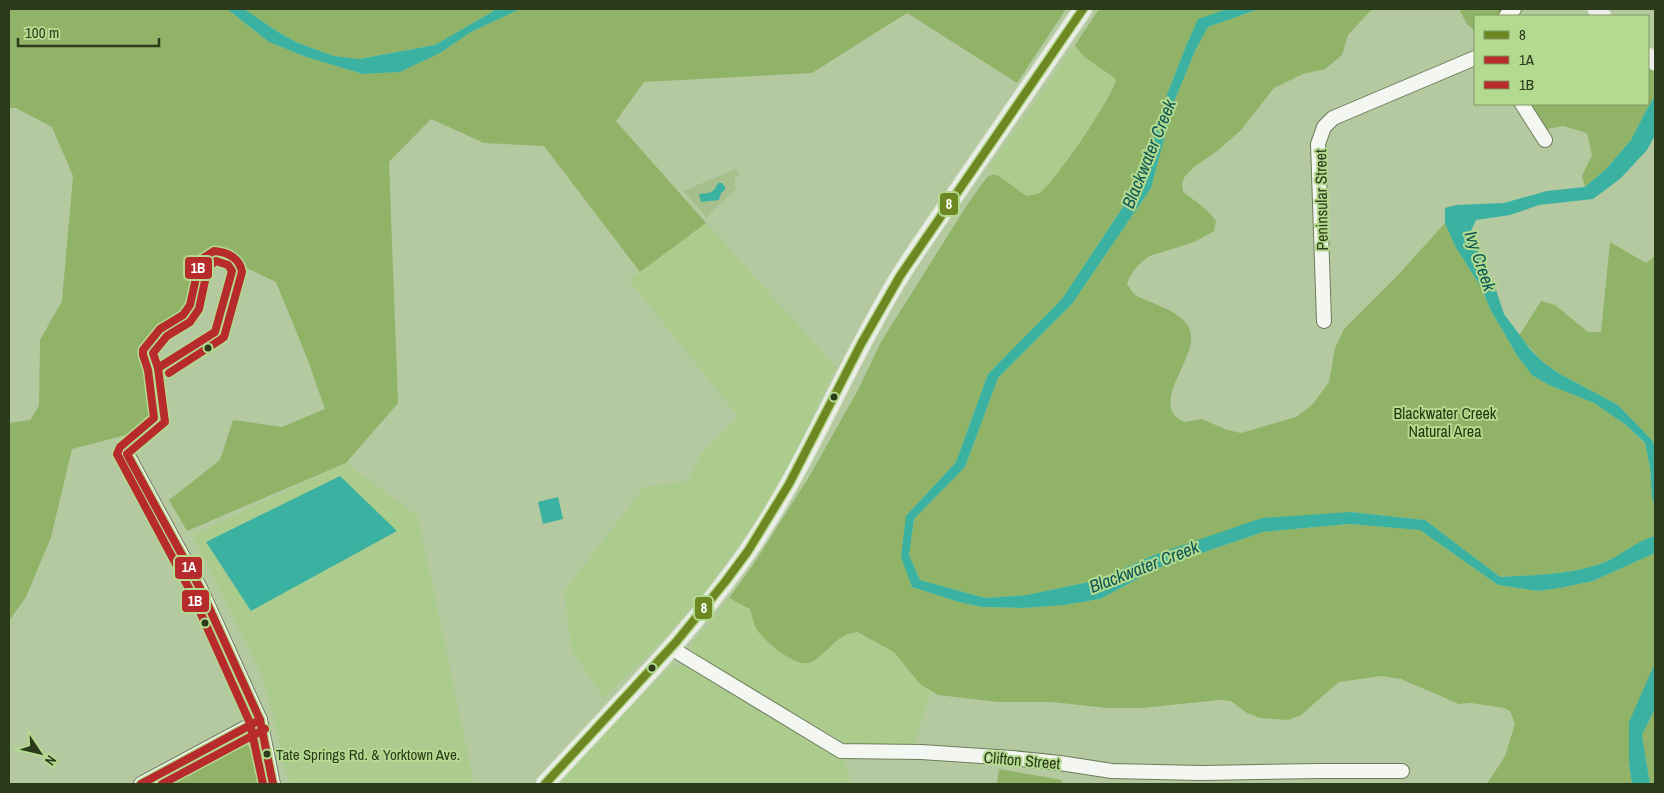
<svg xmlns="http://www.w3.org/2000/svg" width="1664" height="793" viewBox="0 0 1664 793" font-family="'Archivo Narrow',sans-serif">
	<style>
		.built { fill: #accc8d }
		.green { fill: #a6c08d }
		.forest { fill: #90b368 }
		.water { fill: #3bb2a1 }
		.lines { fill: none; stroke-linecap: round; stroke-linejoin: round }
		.minor-casing { stroke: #6d7d5b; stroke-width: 16 }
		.major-casing { stroke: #dde7d4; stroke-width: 19 }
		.minor { stroke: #f4f7f1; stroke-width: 14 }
		.major { stroke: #edeeec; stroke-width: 16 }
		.bus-1-casing { stroke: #b4da8f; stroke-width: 11 }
		.bus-2-casing { stroke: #b4da8f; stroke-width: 11 }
		.bus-3-casing { stroke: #b4da8f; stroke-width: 11 }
		.bus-1 { stroke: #6d8822; stroke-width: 8 }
		.bus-2 { stroke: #b72b2c; stroke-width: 8 }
		.bus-3 { stroke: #b72b2c; stroke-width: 8 }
		.bus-dot { fill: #2c3a1c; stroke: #b4da8f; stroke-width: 2 }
		.labels { text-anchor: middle; stroke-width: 4; stroke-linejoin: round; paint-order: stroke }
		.bus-label { font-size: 15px; fill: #2c3a1c; stroke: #b4da8f; text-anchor: start }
		.street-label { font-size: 16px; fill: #2c3a1c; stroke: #b4da8f }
		.park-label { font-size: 16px; fill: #23360c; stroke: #b4da8f }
		.water-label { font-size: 18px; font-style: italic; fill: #0e5956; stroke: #b4da8f }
		.line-badge { stroke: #b4da8f; stroke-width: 2 }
		.badge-label { font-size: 14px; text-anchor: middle; font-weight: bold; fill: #fff }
	</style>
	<rect width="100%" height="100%" fill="#b4c9a0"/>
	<g class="built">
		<path d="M1075,45L1083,56L1116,79V86L1098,115L1053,180L1039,194L1026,196L988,169Z"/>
		<path d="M706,223L836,367L813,417L780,482L742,542L700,598L660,643L604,698L572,651L564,592L644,487L688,481L702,452L738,416L629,280Z"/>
		<path d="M346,463L418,516L474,784H289L273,715L262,676L192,535Z"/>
		<path d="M729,598L750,609L756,628L812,662L828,650L843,635L856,632L894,652L920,684L931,691L914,746L848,744L775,703L693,653L692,644Z"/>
		<path d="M672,665H683L811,742L844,758L851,784H557L603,734Z"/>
	</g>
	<path class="green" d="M736,169L739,175L734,178L736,189L706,217L683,191Z"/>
	<g class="forest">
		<path d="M9,9H227L269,42L306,57L363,74L400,72L440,53L471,32L520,9H1066L1017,83L907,13L812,73L644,82L616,121L706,223L640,272L544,146L484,143L431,119L389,162L398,403L346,463L187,531L169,500L220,460L233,420L282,427L325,409L307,358L276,282L224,257L206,260L188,308L143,358L153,408L145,430L72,449L51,537L26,597L9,621V423L30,420L39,406L40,340L62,301L73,176L52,127L16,108H9Z"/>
		<path d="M244,9H497L435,45L359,59L334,56L298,43L278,32Z"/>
		<path d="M1099,9H1227L1198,20L1186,46L1166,97L1140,181L1062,299L988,374L956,462L906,516L912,587L959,602L981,607L1024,608L1065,605L1100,599L1158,568L1263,532L1349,524L1420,530L1498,585L1538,591L1560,588L1593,581L1655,553V663L1630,722L1629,763L1632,784H1487L1505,756L1515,724L1510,711L1504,708L1471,703L1459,704L1401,679L1381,676L1339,682L1301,715L1288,720L1260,718L1247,713L1231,701L1219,700L1142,708H1107L1052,702H999L938,695L920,684L894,652L857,632C852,633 846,634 842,637C831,644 824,655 812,662C798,670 763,641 756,628C753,622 752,615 750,609L729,598L753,565L809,477L858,390L881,342L967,205L987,177L993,174L999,176L1026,196C1031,195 1037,195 1041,192C1055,181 1114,96 1116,79L1083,56L1075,45Z"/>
		<path d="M1259,9H1372L1348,35L1342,55L1325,69L1303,74L1274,88L1241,130L1216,152L1194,167L1185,176L1182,183L1183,192C1195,201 1208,209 1216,221L1214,231L1194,242L1150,256C1140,262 1130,273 1127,284C1130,288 1133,294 1137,296C1154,305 1188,312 1191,335C1195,360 1148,406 1184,422L1202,419L1227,430L1241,433L1296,417L1313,404L1329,382L1335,348L1344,329L1399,274L1445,223L1455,246L1482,289L1490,309L1518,357L1532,374L1549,385L1594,403L1626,425L1645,444L1650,468L1652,496L1655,508V536C1635,541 1620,557 1600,564C1568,575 1533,575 1500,577L1425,520L1351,512L1154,555L1098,580L1027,595L985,598L920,580L909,555L914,519L965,467L998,378L1072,304L1151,188L1174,102L1195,51L1208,27Z"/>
		<path d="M1459,9H1509L1501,16H1475V31L1467,24Z"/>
		<path d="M1648,66L1655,71V96L1647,109L1631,140L1606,169L1585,187L1582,176L1592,155L1587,133L1563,126L1547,129L1531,104H1648Z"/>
		<path d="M1610,242L1646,263L1655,256V448L1652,440L1618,405L1560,374L1544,363L1519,336L1541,301L1555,305L1588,332H1601Z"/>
		<path d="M1655,709V784H1650L1642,735Z"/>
		<path d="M234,743H246L253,752L260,784H160Z"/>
		<path d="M999,769L1062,780L1061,784H997Z"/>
	</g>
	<g class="water">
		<path d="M227,9H244L278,32L298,43L334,56L359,59L435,45L497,9H520L471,32L440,53L400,72L363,74L306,57L269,42Z"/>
		<path d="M1227,9H1259L1208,27L1195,51L1174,102L1151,188L1072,304L998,378L965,467L914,519L909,555L920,580L985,598L1027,595L1098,580L1154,555L1262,518L1351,512L1425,520L1500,577C1533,575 1568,575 1600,564C1620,557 1635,541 1655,536V553L1593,581L1560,588L1538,591L1498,585L1420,530L1349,524L1263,532L1158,568L1100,599L1065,605L1024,608L981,607L959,602L912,587L901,557L906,516L956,462L988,374L1062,299L1140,181L1166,97L1186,46L1198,19Z"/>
		<path d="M1655,96V135L1647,150L1620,179L1593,199L1539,205L1510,215L1476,220L1470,233L1496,290L1504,314L1530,349L1544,363L1560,374L1618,405L1652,440L1655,448V508L1652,496L1650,468L1645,443L1626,425L1594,403L1549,385L1532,375L1518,357L1490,309L1482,289L1455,246L1445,223V208L1456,205L1504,203L1547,191L1585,187L1606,169L1631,140L1647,109Z"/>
		<path d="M718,183H722L725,187V190L721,193L719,200L701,202L699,194L709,193L714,190Z"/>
		<path d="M340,476L397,531L251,611L206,542Z"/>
		<path d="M558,497L563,519L543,524L538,502Z"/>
		<path d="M1655,663V709L1642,735L1650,784H1632L1629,763V722Z"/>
	</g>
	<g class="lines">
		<defs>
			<g id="minor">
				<path d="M1506,16L1510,11L1514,9"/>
				<path d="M1522,104L1545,140"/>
				<path d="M1324,321L1318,144L1324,127L1333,118L1475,58"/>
				<path d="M127,454L201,590L260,720L273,784"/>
				<path d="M671,648L841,751L921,752L1012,758L1060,763L1112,771L1201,773L1319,771H1402"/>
				<path d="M141,784L260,720"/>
			</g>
			<g id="major">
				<path d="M1597,9L1602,16"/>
				<path d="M1648,57L1655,61"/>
				<path d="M545,784C614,708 689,636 748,551C808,464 845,365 900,276C919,246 939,218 959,189C1000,129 1041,69 1083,9"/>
			</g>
		</defs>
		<use href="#minor" class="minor-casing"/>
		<use href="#major" class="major-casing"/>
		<use href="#minor" class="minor"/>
		<use href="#major" class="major"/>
		<defs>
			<path id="bus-1" d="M545,784L676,642L725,582L748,551L789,484L861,344L900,276L1083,9"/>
			<g id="bus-2">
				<path d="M216,261L228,265L232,271L215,332L158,368L153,353L167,336L190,322L199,309L208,267Z"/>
				<path d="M158,368L165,422L127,454L201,590L260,720L273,784"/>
				<path d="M141,784L260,720"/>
			</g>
			<g id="bus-3">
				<path d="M169,373L220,340L224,337L242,272C240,258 227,252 214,251L200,260L190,305L183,315L160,329L143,350V355L148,370L154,418L120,447L117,454L192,594L250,723L263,784"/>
				<path d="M162,784L265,729"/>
			</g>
		</defs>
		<use href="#bus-1" class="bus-1-casing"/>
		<use href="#bus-2" class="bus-2-casing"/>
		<use href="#bus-3" class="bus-3-casing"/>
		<use href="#bus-1" class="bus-1"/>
		<use href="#bus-2" class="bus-2"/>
		<use href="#bus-3" class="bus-3"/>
	</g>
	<g class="bus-dot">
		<circle cx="208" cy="348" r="4.5"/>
		<circle cx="834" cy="397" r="4.5"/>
		<circle cx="205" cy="623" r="4.5"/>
		<circle cx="652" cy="668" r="4.5"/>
		<circle cx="267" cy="754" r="4.5"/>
	</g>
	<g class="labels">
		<g class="bus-label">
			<text x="276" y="760">Tate Springs Rd. &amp; Yorktown Ave.</text>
		</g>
		<g class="street-label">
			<text transform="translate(1321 200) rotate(-91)" y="6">Peninsular Street</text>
			<text transform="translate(1022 760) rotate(5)" y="6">Clifton Street</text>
		</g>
		<g class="park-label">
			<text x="1445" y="419">Blackwater Creek<tspan x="1445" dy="18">Natural Area</tspan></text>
		</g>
		<g class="water-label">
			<text transform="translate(1149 154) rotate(-68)" y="6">Blackwater Creek</text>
			<text transform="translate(1480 261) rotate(71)" y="6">Ivy Creek</text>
			<text transform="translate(1144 567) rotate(-21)" y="6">Blackwater Creek</text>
		</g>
	</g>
	<g class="line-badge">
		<rect x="939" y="192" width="20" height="24" rx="5" fill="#6d8822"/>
		<rect x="184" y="256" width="29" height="24" rx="5" fill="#b72b2c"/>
		<rect x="174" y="556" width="29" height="24" rx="5" fill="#b72b2c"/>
		<rect x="181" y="589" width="29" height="24" rx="5" fill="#b72b2c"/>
		<rect x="694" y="596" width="19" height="24" rx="5" fill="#6d8822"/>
	</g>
	<g class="badge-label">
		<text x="949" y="209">8</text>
		<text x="198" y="273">1B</text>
		<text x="189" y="572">1A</text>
		<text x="195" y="606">1B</text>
		<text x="704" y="613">8</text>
	</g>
	<rect width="1664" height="793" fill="none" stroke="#2c3a1c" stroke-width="20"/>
	<rect x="1474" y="15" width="175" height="90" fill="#b4da8f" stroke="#7e9a61"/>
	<rect x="1484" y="31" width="25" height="8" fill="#6d8822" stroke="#7e9a61"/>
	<text x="1519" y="40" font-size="15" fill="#2c3a1c">8</text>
	<rect x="1484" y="56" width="25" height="8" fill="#b72b2c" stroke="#7e9a61"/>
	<text x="1519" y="65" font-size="15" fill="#2c3a1c">1A</text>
	<rect x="1484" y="81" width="25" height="8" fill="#b72b2c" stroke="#7e9a61"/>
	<text x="1519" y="90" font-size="15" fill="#2c3a1c">1B</text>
	<g transform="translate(40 753) rotate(125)" stroke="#b4da8f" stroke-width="4" paint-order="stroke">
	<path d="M0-4L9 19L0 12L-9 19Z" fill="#2c3a1c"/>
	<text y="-8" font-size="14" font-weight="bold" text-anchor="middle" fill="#2c3a1c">N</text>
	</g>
	<path d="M18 38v8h141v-8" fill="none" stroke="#2c3a1c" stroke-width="2.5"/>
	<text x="25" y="38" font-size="15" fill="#2c3a1c" stroke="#b4da8f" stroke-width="4" paint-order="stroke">100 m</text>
</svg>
